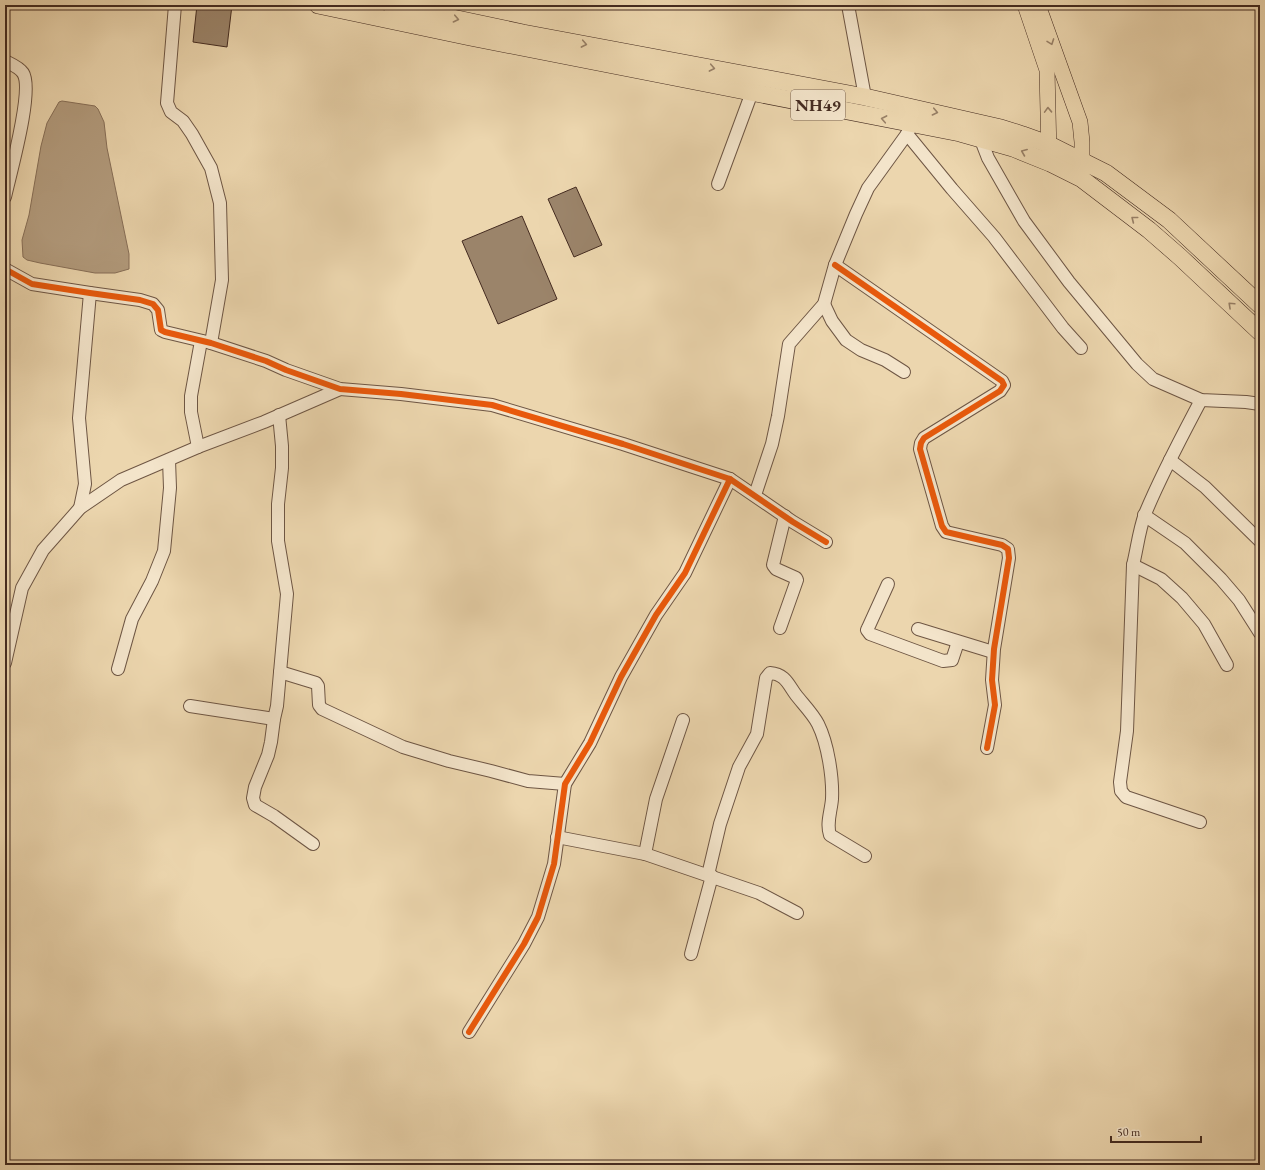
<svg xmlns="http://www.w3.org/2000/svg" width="1265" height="1170" viewBox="0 0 1265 1170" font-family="'EB Garamond',serif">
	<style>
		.water { fill: #b39c7e; stroke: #876f58 }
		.building { fill: #9b846a; stroke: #442b20 }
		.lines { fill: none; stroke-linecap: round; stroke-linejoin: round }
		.minor-casing { stroke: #6e5644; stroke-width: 14 }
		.major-casing { stroke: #442b20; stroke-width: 16 }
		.highway-casing { stroke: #442b20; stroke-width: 18 }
		.minor { stroke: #f3e4ca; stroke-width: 12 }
		.major { stroke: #ecd6ae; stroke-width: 15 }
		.highway { stroke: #ecd6ae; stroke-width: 17 }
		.cycleway-casing { stroke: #f3e4ca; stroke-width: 8 }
		.cycleway { stroke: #e8590c; stroke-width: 6 }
		.oneway { stroke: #988067 }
		.labels { text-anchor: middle; stroke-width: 3; stroke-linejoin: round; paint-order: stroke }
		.shield { fill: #f3e4ca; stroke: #786253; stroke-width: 1 }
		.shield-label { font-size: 17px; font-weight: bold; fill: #442b20 }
	</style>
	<rect width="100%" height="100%" fill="#ecd6ae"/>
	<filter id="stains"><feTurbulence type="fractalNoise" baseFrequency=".005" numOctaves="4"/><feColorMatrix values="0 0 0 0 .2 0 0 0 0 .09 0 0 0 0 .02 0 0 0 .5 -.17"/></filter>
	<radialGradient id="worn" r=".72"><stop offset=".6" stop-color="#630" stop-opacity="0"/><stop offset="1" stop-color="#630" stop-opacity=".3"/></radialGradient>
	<path class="water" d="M62,101L95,106L98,109L104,122L107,148L129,254V269L115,273H95L40,263L27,260L23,257L22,240L29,215L41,146L47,123L59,102Z"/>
	<g class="building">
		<path d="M197,5H232L227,47L193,42Z"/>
		<path d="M576,187L602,245L574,257L548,199Z"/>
		<path d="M522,216L557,299L498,324L462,241Z"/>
	</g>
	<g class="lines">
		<defs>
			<g id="minor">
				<path d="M175,5L167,103L171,112L183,121L192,134L211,168L220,203L222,280L211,343"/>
				<path d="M848,5L865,97"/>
				<path d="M5,61C11,64 19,67 23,73C34,90 10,174 5,197"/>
				<path d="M907,134L952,189L994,237L1063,328L1081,348"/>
				<path d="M981,140L988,158L1024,221L1069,282L1137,364L1153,379L1201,400L1246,402L1260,404"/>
				<path d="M718,184L752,92"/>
				<path d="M835,265L1002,381L1004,385L1000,391L924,438L921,443L920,449L942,526L946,532L1002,545L1008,549L1009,558L994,649L992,680L995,705L987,748"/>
				<path d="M5,269L32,284L90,293L140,300L153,304L158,310L161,330L165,332L211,343L266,361L286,370L340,389L401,394L492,405L623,444L730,479L793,522L826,542"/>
				<path d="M824,304L832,321L846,340L861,350L885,360L904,372"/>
				<path d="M279,415L282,446V468L278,504V541L287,594L277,706L274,719L271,742L268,755L255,787L253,798L255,805L274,816L313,844"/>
				<path d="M198,447L191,412V396L201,341"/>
				<path d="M1170,460L1205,487L1260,541"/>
				<path d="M755,495L772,444L778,416L789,344L824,304L835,265L856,214L868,188L907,134L912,124"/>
				<path d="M80,508L85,484L79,418L90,293"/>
				<path d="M1144,515L1185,543L1221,579L1239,600L1260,633"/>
				<path d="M1133,565L1161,579L1182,598L1204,624L1227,665"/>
				<path d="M888,584L868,628L867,630L870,634L943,661L952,660L958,642"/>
				<path d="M780,628L797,580L796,578L776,569L773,565L785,516"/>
				<path d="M918,629L993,652"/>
				<path d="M5,663L22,588L43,550L80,508L121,480L198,447L264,422L340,389"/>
				<path d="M118,669L132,619L152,581L164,551L170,488L169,460"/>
				<path d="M280,672L316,683L318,686L319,705L322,709L403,747L449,761L491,771L528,781L565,784"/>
				<path d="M190,706L274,719"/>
				<path d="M1200,822L1126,797L1121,791L1120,782L1127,731L1133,565C1137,549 1139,530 1145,514C1161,475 1181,438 1201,400"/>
				<path d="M557,837L645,854L759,893L797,913"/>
				<path d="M645,854L656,799L683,720"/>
				<path d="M708,875L720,824L739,767L757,734L766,678L770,673C785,674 788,684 796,695C803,704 813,714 818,724C828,744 833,778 832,799C831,812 826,823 830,835L865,856"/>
				<path d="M691,954L712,876"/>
				<path d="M469,1032L524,944L538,917L554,864L565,784L590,743L621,677L656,615L685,573L730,479"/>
			</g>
			<g id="major">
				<path d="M1025,5L1047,70L1049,154"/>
				<path d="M1038,5L1080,122L1082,142V171"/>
			</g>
			<g id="highway">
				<path d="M318,5L470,37L960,133L1013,148L1050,163L1082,179L1149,230L1180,257L1260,332"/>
				<path d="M391,5L523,33L865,97L1001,128L1023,135L1048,144L1106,173L1169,220L1260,305"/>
			</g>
		</defs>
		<use href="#minor" class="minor-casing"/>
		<use href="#major" class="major-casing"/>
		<use href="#highway" class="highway-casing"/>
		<use href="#minor" class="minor"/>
		<use href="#major" class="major"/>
		<use href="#highway" class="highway"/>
		<defs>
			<g id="cycleway">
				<path d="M835,265L1002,381L1004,385L1000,391L924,438L921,443L920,449L942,526L946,532L1002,545L1008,549L1009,558L994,649L992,680L995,705L987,748"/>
				<path d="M5,269L32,284L90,293L140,300L153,304L158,310L161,330L165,332L211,343L266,361L286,370L340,389L401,394L492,405L623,444L730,479L793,522L826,542"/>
				<path d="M469,1032L524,944L538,917L554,864L565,784L590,743L621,677L656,615L685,573L730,479"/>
			</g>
		</defs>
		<use href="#cycleway" class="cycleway-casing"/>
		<use href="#cycleway" class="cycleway"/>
	</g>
	<defs><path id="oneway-chevron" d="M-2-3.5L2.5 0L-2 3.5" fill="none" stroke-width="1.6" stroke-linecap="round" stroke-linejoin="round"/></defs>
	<g class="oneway">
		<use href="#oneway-chevron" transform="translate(456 19) rotate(12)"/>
		<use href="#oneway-chevron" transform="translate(1051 42) rotate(70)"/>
		<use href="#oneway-chevron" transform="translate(584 44) rotate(11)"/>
		<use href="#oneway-chevron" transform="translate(712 68) rotate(11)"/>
		<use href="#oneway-chevron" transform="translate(1048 110) rotate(-92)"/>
		<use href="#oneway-chevron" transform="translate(935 112) rotate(12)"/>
		<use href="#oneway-chevron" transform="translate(884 119) rotate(-169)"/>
		<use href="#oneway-chevron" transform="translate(1024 152) rotate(-158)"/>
		<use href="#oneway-chevron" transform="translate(1134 219) rotate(-142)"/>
		<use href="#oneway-chevron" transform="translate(1231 305) rotate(-137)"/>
	</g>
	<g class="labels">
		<rect class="shield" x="791" y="90" width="54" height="30" rx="3"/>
		<g class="shield-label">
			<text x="818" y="111">NH49</text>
		</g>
	</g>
	<rect width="1265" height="1170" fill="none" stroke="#ecd6ae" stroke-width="20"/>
	<rect x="6" y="6" width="1253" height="1158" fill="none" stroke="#442b20" stroke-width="2"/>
	<rect x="10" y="10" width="1245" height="1150" fill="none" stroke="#442b20"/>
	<path d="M1111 1136v6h90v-6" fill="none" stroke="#442b20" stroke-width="2"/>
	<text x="1117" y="1136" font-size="12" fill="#442b20" stroke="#f3e4ca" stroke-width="3" paint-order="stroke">50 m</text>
	<rect width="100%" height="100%" filter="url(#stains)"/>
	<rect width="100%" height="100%" fill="url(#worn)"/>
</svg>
